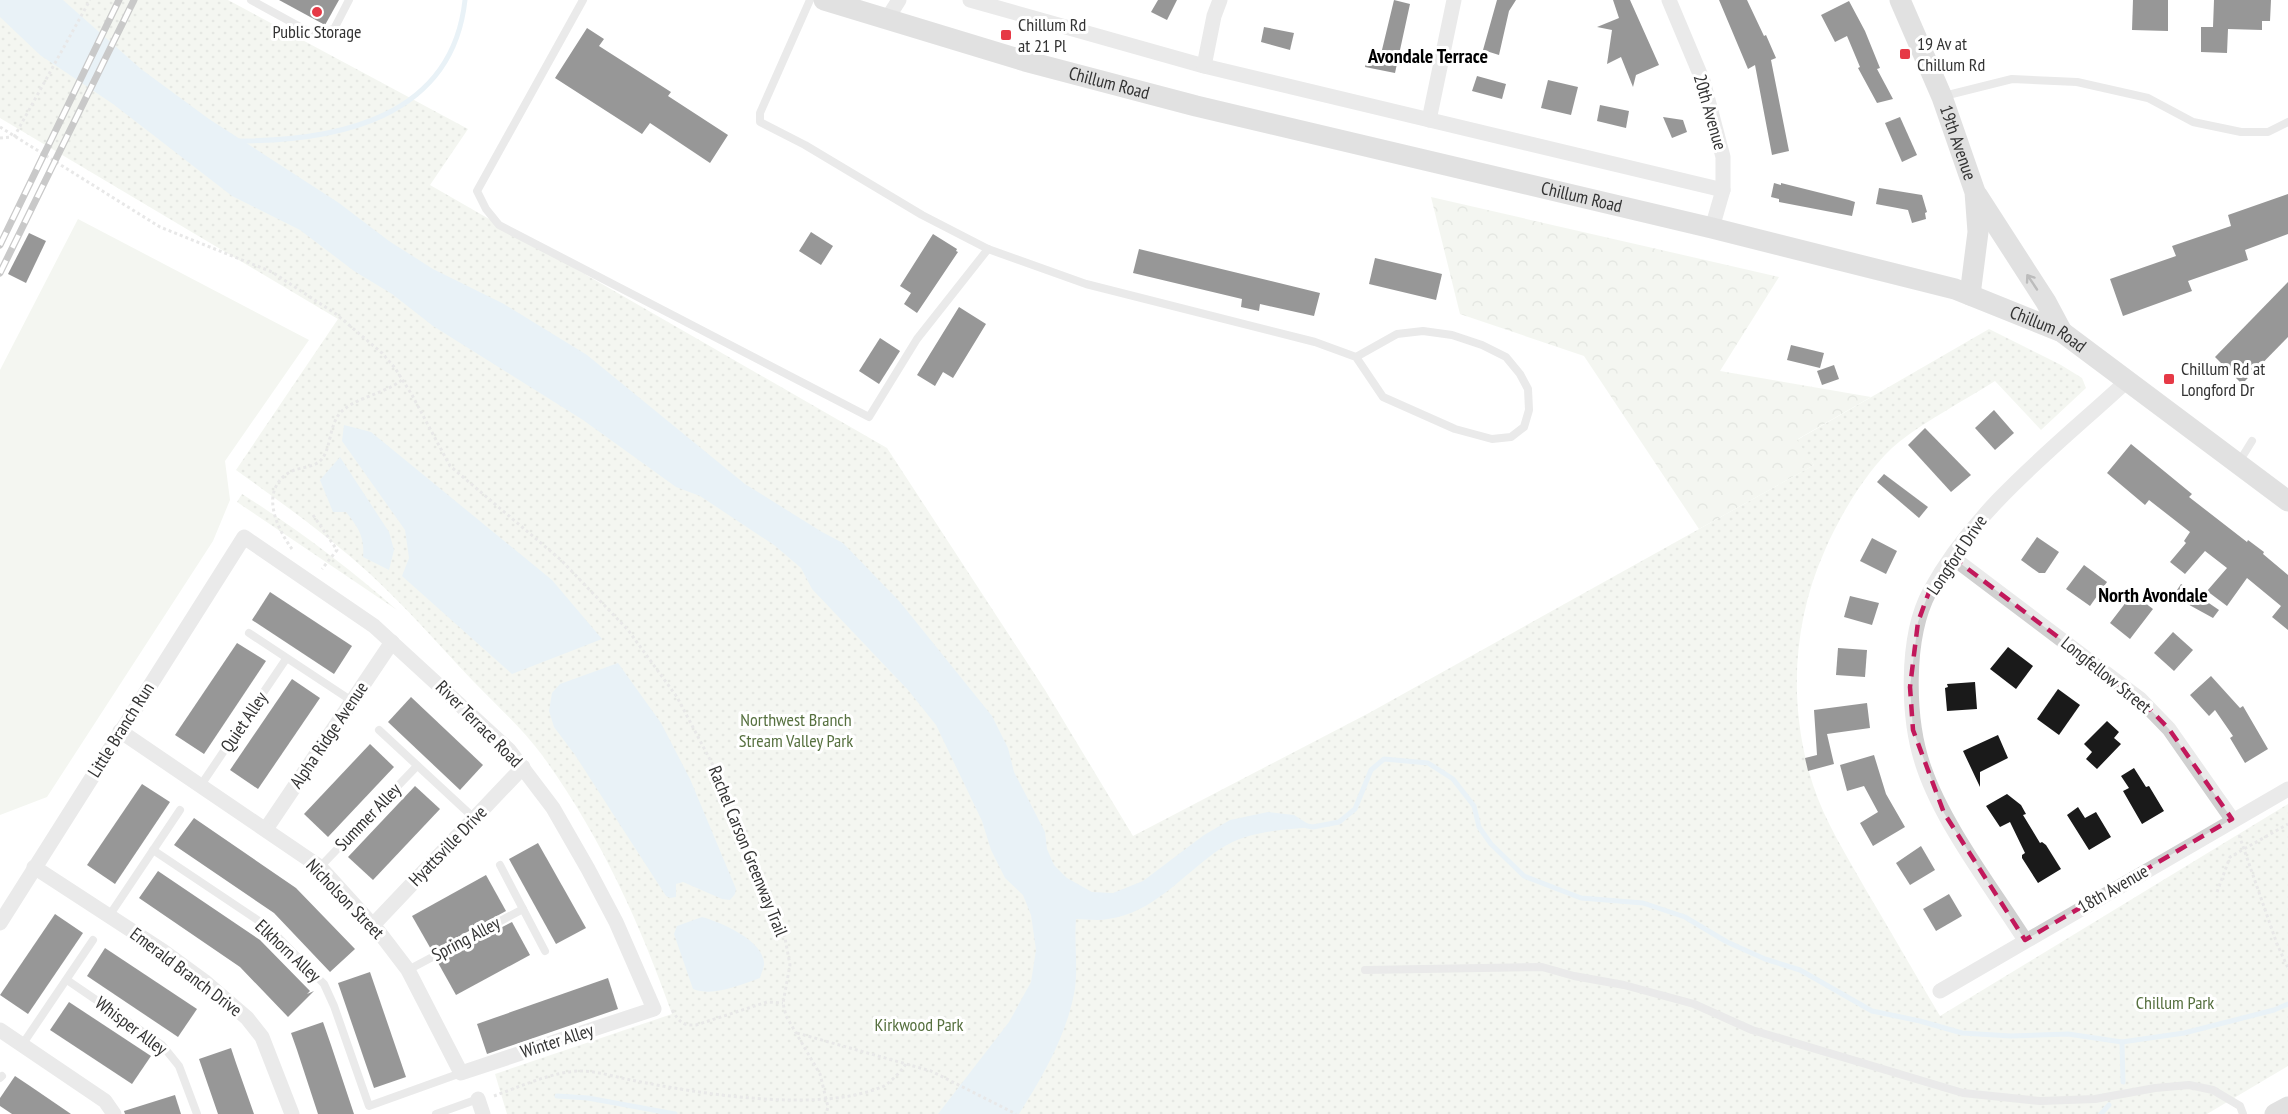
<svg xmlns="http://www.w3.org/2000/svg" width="2288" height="1114" viewBox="0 0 2288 1114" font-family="'PT Sans Narrow',sans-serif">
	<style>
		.grass { fill: #e6ecdf }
		.forest { fill: url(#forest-crowns) }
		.park { fill: url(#park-dots) }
		.water { fill: #cfe2ee }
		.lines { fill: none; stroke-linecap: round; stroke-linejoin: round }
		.stream { stroke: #cfe2ee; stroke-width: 5 }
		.building { fill: #1a1a1a }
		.path { stroke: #cdcdcd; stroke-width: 3; stroke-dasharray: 3 3; stroke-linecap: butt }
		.lane { stroke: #d0d0d0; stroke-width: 8 }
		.street { stroke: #d0d0d0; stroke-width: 15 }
		.secondary { stroke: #bdbdbd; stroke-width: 21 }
		.rail-casing { stroke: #888; stroke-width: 7 }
		.rail { stroke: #fff; stroke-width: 4.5; stroke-dasharray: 14; stroke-linecap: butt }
		.oneway { stroke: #6a6a6a }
		.marked { fill: none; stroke: #c2185b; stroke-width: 4.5; stroke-dasharray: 12 8; stroke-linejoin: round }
		.poi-dot { fill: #e63946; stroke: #fff; stroke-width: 2 }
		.labels { text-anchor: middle; stroke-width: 6; stroke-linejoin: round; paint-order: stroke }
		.poi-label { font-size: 18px; fill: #333; stroke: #fff; text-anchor: start }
		.street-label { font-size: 18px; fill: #333; stroke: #fff }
		.park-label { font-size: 18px; fill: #56703f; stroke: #fff }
		.neighbourhood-label { font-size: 20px; font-weight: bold; fill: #000; stroke: #fff }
	</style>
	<defs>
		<pattern id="forest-crowns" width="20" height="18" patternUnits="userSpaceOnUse" patternTransform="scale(1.5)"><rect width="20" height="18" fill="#e6ecdf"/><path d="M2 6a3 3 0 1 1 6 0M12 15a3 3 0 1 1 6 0" fill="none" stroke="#c6cbc0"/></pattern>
		<pattern id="park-dots" width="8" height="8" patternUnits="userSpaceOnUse" patternTransform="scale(1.5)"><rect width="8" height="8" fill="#e6ecdf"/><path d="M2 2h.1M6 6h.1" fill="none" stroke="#c6cbc0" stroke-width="1.8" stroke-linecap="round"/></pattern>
	</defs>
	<rect width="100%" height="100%" fill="#fff"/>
	<path class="grass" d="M78,219L309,340L225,461L230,500L213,541L47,797L0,815V370Z"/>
	<path class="forest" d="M1431,197L1779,277L1720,371L1871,397L1798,439L1814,465L1699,529L1584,356L1460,314Z"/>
	<g class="park">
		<path d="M0,0H228L468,129L430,185L887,448L1045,690L1133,836L1369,713L1814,465L1797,440L1989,329L2061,365L2082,378L2086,388L2041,430L1995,381C1965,400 1927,420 1899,442C1869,466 1840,515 1825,550C1792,623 1788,708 1813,785C1825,822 1847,856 1866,890C1891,932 1915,974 1940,1016L2288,804V1066L2207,1114H507L495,1074L672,1014C640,923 599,833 542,755C522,728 496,705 473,681C439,645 406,607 369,573C327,535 282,503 236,470L338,319L0,118Z"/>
		<path d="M242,494C297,529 348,567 397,610L237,502Z"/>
	</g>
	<g class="water">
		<path d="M0,0H63L141,69L209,119L339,203L389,241L433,269L504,304L587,355L745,484L822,532L843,543L900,602L992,716L1008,748L1014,772L1045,832L1047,849L1054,865L1067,878L1092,892L1113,893L1143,881L1204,835L1230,820L1268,812L1294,815L1313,827C1281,830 1247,831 1220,849C1183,874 1154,913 1108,919C1098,921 1086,919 1076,919C1074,941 1078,966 1075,988C1068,1033 1043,1076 1019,1114H938L1009,1022L1031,982L1036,950L1031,915L1023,895L1005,878L991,850L982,821L936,725L908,690L812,589L801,568L774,545L700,496L676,487L583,420L433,326L392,294L354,271L300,230L232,196L113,104L40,55L0,17Z"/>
		<path d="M344,425L371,432L552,580L602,639L512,674L402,576L409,558L405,530L342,441Z"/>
		<path d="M340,457L389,532L394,550L389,570L363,557C365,537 358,527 346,512H333L320,480Z"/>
		<path d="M618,663L661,723L690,779L736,889L735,894L730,900L722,899L683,882L676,884V897L670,898L666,896L575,755L554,727L549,711L552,693L560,684Z"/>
		<path d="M702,917C720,922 764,940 764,964C764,968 761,974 760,978C739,985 714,997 693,989L674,934L677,926Z"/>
	</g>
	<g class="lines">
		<g class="stream">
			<path d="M237,141C337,141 452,119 465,0"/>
			<path d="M1307,826L1313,827L1339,822L1355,809L1371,770L1384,759L1428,763L1453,779L1474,806L1479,827L1491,844L1524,876L1581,898L1643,903L1685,917L1727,942L1765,959L1800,970L1872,1011L1920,1021L1962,1033L2011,1036L2068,1034L2122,1042L2184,1033L2274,1010L2288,1004"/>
			<path d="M2122,1042L2123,1082"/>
			<path d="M557,1096L588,1098L675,1114"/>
			<path d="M2101,1114L2109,1105"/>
		</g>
	</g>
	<g class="building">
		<path d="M279,0H339L325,25Z"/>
		<path d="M1158,0H1177L1167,20L1151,12Z"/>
		<path d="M1394,0L1410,4L1395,73L1365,67L1369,51L1381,54Z"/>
		<path d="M1497,0H1516L1509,11L1499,55L1483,50Z"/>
		<path d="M1613,0H1630L1659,65L1636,75L1633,87L1621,57L1607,64L1612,30L1597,27L1619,18Z"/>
		<path d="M1719,0H1747L1764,36L1766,35L1776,58L1771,60L1789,151L1772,155L1755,65L1748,69Z"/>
		<path d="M2133,0H2168V31L2132,30Z"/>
		<path d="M2214,0H2271L2270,21H2262V30L2228,29L2227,53L2201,52V27H2213Z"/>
		<path d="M1849,1L1865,31L1880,68L1877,69L1893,99L1877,103L1858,68L1860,67L1847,36L1835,42L1821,15Z"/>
		<path d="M1264,27L1294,33L1290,50L1261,42Z"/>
		<path d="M587,28L604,39L599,46L671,92L668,96L728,135L710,163L650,123L642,134L555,78Z"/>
		<path d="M1477,76L1506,84L1502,99L1472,91Z"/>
		<path d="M1548,80L1578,87L1571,115L1541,108Z"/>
		<path d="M1600,105L1629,111L1626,128L1597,121Z"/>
		<path d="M1663,117L1683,120L1687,132L1672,138Z"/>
		<path d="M1900,117L1917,155L1902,162L1885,123Z"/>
		<path d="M1774,183L1781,185V183L1849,200L1855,202L1852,216L1779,202V199L1771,197Z"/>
		<path d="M1879,188L1922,195L1927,212L1925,213L1926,219L1912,223L1908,210L1876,204Z"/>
		<path d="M2288,194V234L2245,250L2248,260L2188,281L2192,291L2123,316L2110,279L2176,256L2172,246L2231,226L2228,215Z"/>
		<path d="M811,232L833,246L821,265L799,251Z"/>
		<path d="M29,233L46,241L26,283L8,274Z"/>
		<path d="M933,234L957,249L956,251L958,252L917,313L904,304L911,293L900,286Z"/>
		<path d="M1139,249L1320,293L1314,316L1260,304L1259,311L1241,307L1242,299L1133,273Z"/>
		<path d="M1375,258L1442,274L1436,300L1369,284Z"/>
		<path d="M2288,282V337L2242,384L2215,357Z"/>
		<path d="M959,307L986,324L953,378L943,372L935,386L917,375Z"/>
		<path d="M880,338L900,351L879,384L859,371Z"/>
		<path d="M1791,345L1824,353L1820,368L1787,360Z"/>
		<path d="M1834,365L1839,379L1822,385L1817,371Z"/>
		<path d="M1994,410L2014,433L1995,450L1975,428Z"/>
		<path d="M1925,428L1971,475L1951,492L1908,445Z"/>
		<path d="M2131,444L2192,494L2189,497L2247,542L2248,540L2264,552L2263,554L2288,575V630L2272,617L2281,606L2247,578L2227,606L2207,591L2227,568L2205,551L2185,574L2170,562L2186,543L2184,541L2190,532L2149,500L2145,505L2107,473Z"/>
		<path d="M1884,474L1928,507L1919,518L1877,482Z"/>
		<path d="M2037,537L2059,552L2045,573H2039L2021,560Z"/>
		<path d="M1872,538L1897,551L1886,574L1860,561Z"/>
		<path d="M2084,565L2107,582L2090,606L2066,589Z"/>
		<path d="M2181,584L2219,610L2213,618L2173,596Z"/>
		<path d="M270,592L352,646L334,674L252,620Z"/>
		<path d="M1850,596L1879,603L1872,625L1844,617Z"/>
		<path d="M2136,596L2153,609L2130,639L2110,623L2130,597L2133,599Z"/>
		<path d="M2173,632L2193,650L2174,671L2154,653Z"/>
		<path d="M237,643L266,661L204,754L175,735Z"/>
		<path d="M2008,647L2033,666L2016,689L1990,669Z"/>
		<path d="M1838,648L1867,650L1865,677L1836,675Z"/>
		<path d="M2211,676L2240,708L2243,706L2268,749L2245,763L2230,738L2233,736L2215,710L2209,716L2190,695Z"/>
		<path d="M292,679L320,698L258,789L230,770Z"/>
		<path d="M1975,682L1977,709L1947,711L1945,688L1948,687L1947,684Z"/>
		<path d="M2058,689L2080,705L2059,735L2037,719Z"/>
		<path d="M411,697L483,765L460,790L388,722Z"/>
		<path d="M1867,703L1870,728L1827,734L1834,764L1808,771L1805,758L1817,755L1814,710Z"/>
		<path d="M2107,721L2119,732L2114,738L2121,744L2097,769L2086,759L2092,752L2084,744Z"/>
		<path d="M1998,735L2008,758L1980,772V787L1963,751Z"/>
		<path d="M370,744L394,767L328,837L304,814Z"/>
		<path d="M1874,755L1886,794L1905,827L1873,846L1860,823L1878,812L1864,786L1847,791L1840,765Z"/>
		<path d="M2134,768L2146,787L2149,786L2164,811L2142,824L2123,791L2129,788L2121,776Z"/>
		<path d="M142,784L170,802L115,884L87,865Z"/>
		<path d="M415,786L440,809L373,880L348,857Z"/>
		<path d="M2007,794L2021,805L2026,814L2023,815L2040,843L2042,842L2046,845L2061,869L2038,883L2022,858V855L2025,853L2010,822L2000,827L1986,806Z"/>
		<path d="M2078,807L2085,818L2096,812L2111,837L2089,850L2067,815Z"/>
		<path d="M194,818L296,888L355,949L330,972L274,913L174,845Z"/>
		<path d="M538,843L586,928L556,944L509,859Z"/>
		<path d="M1921,846L1935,870L1910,885L1896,863Z"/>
		<path d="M158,871L260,940L310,991L307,994L314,991L288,1017L240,967L139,898Z"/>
		<path d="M486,875L506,911L432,951L412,916Z"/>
		<path d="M1949,894L1962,916L1936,931L1923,909Z"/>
		<path d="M55,914L83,933L28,1014L0,995Z"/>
		<path d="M512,922L530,955L456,995L437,961Z"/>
		<path d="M105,948L197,1009L178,1037L87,976Z"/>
		<path d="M370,972L406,1077L374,1088L338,983Z"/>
		<path d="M608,978L618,1009L487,1054L477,1024Z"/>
		<path d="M69,1002L151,1056L132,1084L50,1030Z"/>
		<path d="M323,1022L331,1045L354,1114H318L297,1050L291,1033Z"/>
		<path d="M231,1048L236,1063L254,1114H218L199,1059Z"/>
		<path d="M15,1076L30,1086L71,1114H12L0,1106V1098Z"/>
		<path d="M175,1095L181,1114H125L124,1111Z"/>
	</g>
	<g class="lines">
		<g class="path">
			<path d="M0,127L160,227L272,272L336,314L382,353L395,368L412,395L450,466L561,560L628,630L677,697L725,788L785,938L790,965L783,1003L786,1016L820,1074L828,1107L826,1114"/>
			<path d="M14,137L90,0"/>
			<path d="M0,138L12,137"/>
			<path d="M313,515L337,550L322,569"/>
			<path d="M292,549C276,527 259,490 290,472C299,467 312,468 320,461C332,450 328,424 342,411C359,396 385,394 403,379"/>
			<path d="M2239,835L2277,944L2288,968"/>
			<path d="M2217,892L2230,857L2288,824"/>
			<path d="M672,1010C679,1021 682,1026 696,1025L767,1002L783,1003"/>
			<path d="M797,1033L931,1071L1016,1114"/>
			<path d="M494,1096C519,1087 554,1071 581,1071C597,1071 615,1077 631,1080C701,1094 821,1114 884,1086C893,1080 900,1072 906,1064"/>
		</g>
		<g class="lane">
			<path d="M251,0L313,34L334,29L349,0"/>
			<path d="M583,0L477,191L486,209L499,225L869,417L917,339L988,249"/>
			<path d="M810,0L760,113V122L805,145L922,215L988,249L1086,284L1315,342L1356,357L1397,334L1423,331L1452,335L1482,345L1506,357L1520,374L1528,389L1529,410L1524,427L1511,437L1492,439L1455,429L1383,397L1356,357"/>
			<path d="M1944,96L2012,79L2077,82L2148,98L2193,122L2241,132H2268L2288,122"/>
			<path d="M2239,462L2252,441"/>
			<path d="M249,633L352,701"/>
			<path d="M379,730L474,818"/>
			<path d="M201,785L286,659"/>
			<path d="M153,850L259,921L277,936L324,984L334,1006L369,1106L461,1073"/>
			<path d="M500,865L545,951"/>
			<path d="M320,867L417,766"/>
			<path d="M109,916L180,810"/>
			<path d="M408,970L523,909"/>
			<path d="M1365,970L1542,967L1574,976L1624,985L1694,1004L1752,1030L1963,1093L2040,1101L2095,1099L2155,1088L2189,1085L2213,1090L2240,1106L2243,1114"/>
			<path d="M67,980L162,1045L179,1066L197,1114"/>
			<path d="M22,1045L93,940"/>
			<path d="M0,1078L2,1076"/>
			<path d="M436,1114L478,1099"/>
		</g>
		<g class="street">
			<path d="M970,0L1204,66L1723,190"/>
			<path d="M1669,0L1703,81L1723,157V190L1712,228"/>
			<path d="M887,19L899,0"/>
			<path d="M1204,66L1214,16L1220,0"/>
			<path d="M1429,120L1454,0"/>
			<path d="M1952,557L2140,699L2169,729L2232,819"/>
			<path d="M266,829L392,642"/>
			<path d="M34,867L163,951L204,981L247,1018L262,1037L292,1114"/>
			<path d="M0,923L244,537L374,626L509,750L553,808L588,869L616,922L654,1009L461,1073L408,970L379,932L320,867L120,731"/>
			<path d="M373,925L523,767"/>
			<path d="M2025,940C1992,888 1944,826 1924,768C1907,720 1905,637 1930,591C1976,506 2058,445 2128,380"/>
			<path d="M1940,991L2288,789"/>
			<path d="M0,1030L105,1101L114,1114"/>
			<path d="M478,1099L483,1114"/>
		</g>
		<g class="secondary">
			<path id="s1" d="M824,0L1025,61L1196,106L1712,228L1955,289L2062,332L2288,501"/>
			<path id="s2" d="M1900,0L1942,97L1975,192L1978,232L1970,295"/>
			<path d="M1977,195L2046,302L2062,332"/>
			<path d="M2275,1114L2288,1107"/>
		</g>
		<defs>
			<g id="rail">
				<path d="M0,245L119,0"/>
				<path d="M0,273L134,0"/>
			</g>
		</defs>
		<use href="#rail" class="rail-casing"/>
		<use href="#rail" class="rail"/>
	</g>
	<defs><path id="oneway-shaft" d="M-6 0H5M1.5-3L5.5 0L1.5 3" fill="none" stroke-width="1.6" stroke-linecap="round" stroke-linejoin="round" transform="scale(1.5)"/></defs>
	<use class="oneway" href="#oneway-shaft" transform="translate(2032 282) rotate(-124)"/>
	<path d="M0 0H2288V1114H0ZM1952,557L2140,699L2169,729L2232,819L2025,940L1944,813L1913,730L1910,687L1918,622L1929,592Z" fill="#fff" fill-opacity=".55" fill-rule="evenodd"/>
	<path class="marked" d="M1952,557L2140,699L2169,729L2232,819L2025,940L1944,813L1913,730L1910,687L1918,622L1929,592Z"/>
	<g class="poi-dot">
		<circle cx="317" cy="12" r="6"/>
		<rect x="1000" y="29" width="12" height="12" rx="3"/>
		<rect x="1899" y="48" width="12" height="12" rx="3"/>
		<rect x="2163" y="373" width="12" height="12" rx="3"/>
	</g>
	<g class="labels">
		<g class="poi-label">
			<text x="1018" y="31">Chillum Rd<tspan x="1018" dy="21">at 21 Pl</tspan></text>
			<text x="317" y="38" text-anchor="middle">Public Storage</text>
			<text x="1917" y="50">19 Av at<tspan x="1917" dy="21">Chillum Rd</tspan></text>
			<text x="2181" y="375">Chillum Rd at<tspan x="2181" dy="21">Longford Dr</tspan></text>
		</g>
		<g class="street-label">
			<text dy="6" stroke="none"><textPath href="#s1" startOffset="297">Chillum Road</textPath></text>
			<text transform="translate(1710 112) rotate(74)" y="6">20th Avenue</text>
			<text dy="6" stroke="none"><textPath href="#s2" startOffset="154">19th Avenue</textPath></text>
			<text dy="6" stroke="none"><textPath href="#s1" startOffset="783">Chillum Road</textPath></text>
			<text dy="6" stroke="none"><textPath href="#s1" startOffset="1269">Chillum Road</textPath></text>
			<text transform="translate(1957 555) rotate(-56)" y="6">Longford Drive</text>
			<text transform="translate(2106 675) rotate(39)" y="6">Longfellow Street</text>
			<text transform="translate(244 722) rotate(-56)" y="6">Quiet Alley</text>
			<text transform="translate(479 724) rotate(45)" y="6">River Terrace Road</text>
			<text transform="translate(121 730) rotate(-58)" y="6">Little Branch Run</text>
			<text transform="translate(329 735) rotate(-56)" y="6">Alpha Ridge Avenue</text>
			<text transform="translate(368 817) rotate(-46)" y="6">Summer Alley</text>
			<text transform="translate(448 846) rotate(-46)" y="6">Hyattsville Drive</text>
			<text transform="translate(748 851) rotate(68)" y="6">Rachel Carson Greenway Trail</text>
			<text transform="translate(2113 889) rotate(-30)" y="6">18th Avenue</text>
			<text transform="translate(345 899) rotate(46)" y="6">Nicholson Street</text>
			<text transform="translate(466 939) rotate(-28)" y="6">Spring Alley</text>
			<text transform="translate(288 951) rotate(43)" y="6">Elkhorn Alley</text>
			<text transform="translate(186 972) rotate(37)" y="6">Emerald Branch Drive</text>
			<text transform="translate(131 1026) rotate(37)" y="6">Whisper Alley</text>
			<text transform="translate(557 1041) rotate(-18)" y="6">Winter Alley</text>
		</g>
		<g class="park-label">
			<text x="796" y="726">Northwest Branch<tspan x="796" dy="21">Stream Valley Park</tspan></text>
			<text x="2175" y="1009">Chillum Park</text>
			<text x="919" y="1031">Kirkwood Park</text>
		</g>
		<g class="neighbourhood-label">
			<text x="1428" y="63">Avondale Terrace</text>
			<text x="2153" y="602">North Avondale</text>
		</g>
	</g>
</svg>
